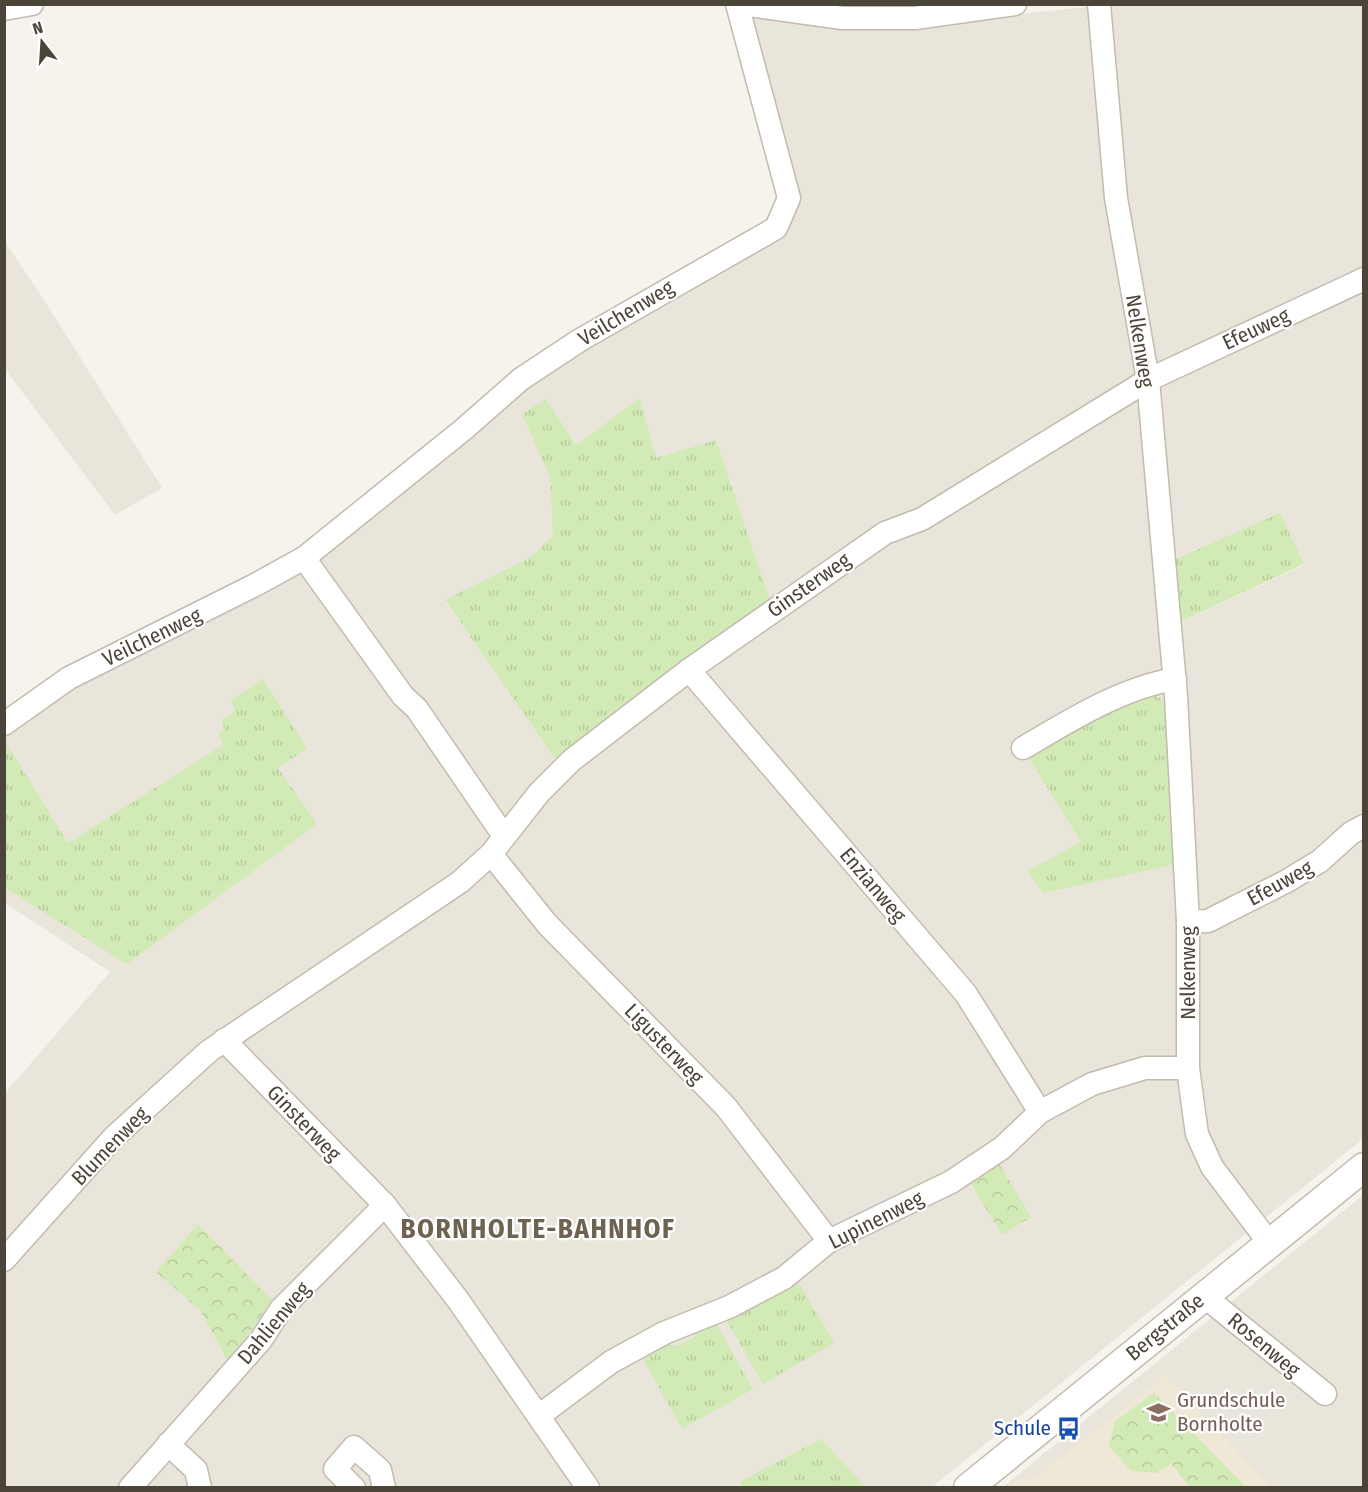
<svg xmlns="http://www.w3.org/2000/svg" width="1368" height="1492" viewBox="0 0 1368 1492" font-family="'Fira Sans Condensed',sans-serif">
	<style>
		.residential { fill: #eae5da; fill-rule: evenodd }
		.education { fill: #efe8d6 }
		.grass { fill: url(#grass-tufts) }
		.forest { fill: url(#forest-crowns) }
		.lines { fill: none; stroke-linecap: round; stroke-linejoin: round }
		.minor-casing { stroke: #c2bbae; stroke-width: 25 }
		.tertiary-casing { stroke: #c2bbae; stroke-width: 31 }
		.minor { stroke: #fff; stroke-width: 22 }
		.tertiary { stroke: #fff; stroke-width: 28 }
		.labels { text-anchor: middle; stroke-width: 4.5; stroke-linejoin: round; paint-order: stroke }
		.street-label { font-size: 21px; fill: #4b4439; stroke: #fff }
		.education-label { font-size: 21px; fill: #785e54; stroke: #fff; text-anchor: start }
		.transit-label { font-size: 21px; fill: #164399; stroke: #fff; text-anchor: end }
		.district-label { font-size: 27px; font-weight: bold; letter-spacing: 1.5px; fill: #6e6250; stroke: #fff }
	</style>
	<defs>
		<pattern id="grass-tufts" width="24" height="20" patternUnits="userSpaceOnUse" patternTransform="scale(1.5)"><rect width="24" height="20" fill="#d2eab5"/><path d="M3 7l-1-3M5 7V3M7 7l1-3M15 17l-1-3M17 17v-4M19 17l1-3" fill="none" stroke="#b6ca9c"/></pattern>
		<pattern id="forest-crowns" width="20" height="18" patternUnits="userSpaceOnUse" patternTransform="scale(1.5)"><rect width="20" height="18" fill="#d2eab5"/><path d="M2 6a3 3 0 1 1 6 0M12 15a3 3 0 1 1 6 0" fill="none" stroke="#b6ca9c"/></pattern>
	</defs>
	<rect width="100%" height="100%" fill="#f6f3ec"/>
	<g class="residential">
		<path d="M1104,5H1363V1139L932,1487H866L821,1440L739,1483L743,1487H5L4,1094L110,972L5,903V735L73,685L257,591L523,386L682,288L796,199L746,13L917,25ZM640,399L656,459L557,760L445,601L529,558L554,536L550,477L576,445ZM1279,513L1304,565L1179,623ZM1081,843L1043,893L1027,871ZM272,1300L227,1362L200,1310ZM694,1337L682,1429L662,1343L676,1346Z"/>
		<path d="M5,242L43,298L162,488L115,515L5,369Z"/>
		<path d="M1363,1195V1487L1002,1488L1053,1446Z"/>
	</g>
	<path class="education" d="M1161,1371L1271,1487L1004,1488L1015,1479L1030,1481L1159,1381Z"/>
	<g class="grass">
		<path d="M640,398L656,458L716,440L770,601L556,760L445,600L529,558L553,536L550,477L522,414L546,399L576,445Z"/>
		<path d="M1280,513L1304,564L1178,623L1172,561Z"/>
		<path d="M263,679L307,748L278,768L317,824L127,964L5,888V741L68,843L223,745L218,734L225,729L221,721L235,711L231,700Z"/>
		<path d="M1147,693L1160,698L1167,710L1176,864L1043,893L1027,871L1081,842L1026,753Z"/>
		<path d="M788,1282L800,1285L834,1343L763,1384L724,1316Z"/>
		<path d="M714,1320L753,1389L682,1429L640,1354L662,1343L676,1346L694,1337L697,1328Z"/>
		<path d="M821,1439L866,1487L743,1488L739,1482Z"/>
	</g>
	<g class="forest">
		<path d="M998,1162L1031,1217L1002,1235L969,1180Z"/>
		<path d="M198,1224L272,1300L228,1363L200,1310L156,1272Z"/>
		<path d="M1154,1393L1246,1487H1190L1171,1464L1157,1473L1131,1471L1109,1446L1115,1421Z"/>
	</g>
	<g class="lines">
		<defs>
			<g id="minor">
				<path d="M741,4L842,18H915L1015,4"/>
				<path d="M1099,4L1116,198L1148,380L1176,696L1188,922V1068L1194,1113L1197,1134L1212,1167L1270,1244"/>
				<path d="M4,9L32,4"/>
				<path d="M304,558L403,696L417,709L504,836"/>
				<path d="M689,670L966,994L1040,1112"/>
				<path d="M4,724L69,678L255,585L304,558L464,429L521,379L580,340L776,228L789,198L737,4"/>
				<path d="M1023,748C1069,721 1121,688 1175,679"/>
				<path d="M491,854L547,924L726,1107L829,1241"/>
				<path d="M1188,922L1208,921L1287,881L1320,861L1351,833L1364,826"/>
				<path d="M224,1040L385,1205L458,1300L588,1488"/>
				<path d="M4,1260L113,1138L209,1051L460,882L491,854L539,793L572,760L689,670L885,533L922,519L1148,380L1364,279"/>
				<path d="M1204,1296L1325,1394"/>
				<path d="M540,1415L611,1362L664,1333L729,1307L784,1278L829,1241L951,1182L1002,1148L1040,1112L1092,1084L1145,1068H1188"/>
				<path d="M168,1444L196,1470L200,1488"/>
				<path d="M130,1488L261,1340L281,1309L385,1205"/>
				<path d="M354,1488L335,1469L354,1447L380,1470L384,1488"/>
			</g>
			<path id="tertiary" d="M968,1488L1364,1167"/>
		</defs>
		<use href="#minor" class="minor-casing"/>
		<use href="#tertiary" class="tertiary-casing"/>
		<use href="#minor" class="minor"/>
		<use href="#tertiary" class="tertiary"/>
	</g>
	<defs>
		<symbol id="school-bare" viewBox="-9 -9 18 18"><path d="M0-5L7-2L0 1L-7-2ZM-4 1L0 2.5L4 1V4Q0 6-4 4Z" fill="#8d6e63" stroke="#fff" stroke-width="2.5" paint-order="stroke"/></symbol>
		<symbol id="bus-bare" viewBox="-9 -9 18 18"><path d="M-5-6H5V4H4V6H2V4H-2V6H-4V4H-5ZM-3.5-4V0h7V-4ZM-3.5 1.2v1.5H-2V1.2ZM2 1.2v1.5H3.5V1.2Z" fill="#1a4fb4" stroke="#fff" stroke-width="2.5" paint-order="stroke"/></symbol>
	</defs>
	<g fill-rule="evenodd">
		<use href="#school-bare" x="1142" y="1396" width="33" height="33"/>
		<use href="#bus-bare" x="1052" y="1412" width="33" height="33"/>
	</g>
	<g class="labels">
		<g class="street-label">
			<text transform="translate(626 313) rotate(-31)" y="7">Veilchenweg</text>
			<text transform="translate(1256 329) rotate(-25)" y="7">Efeuweg</text>
			<text transform="translate(1140 341) rotate(81)" y="7">Nelkenweg</text>
			<text transform="translate(809 585) rotate(-35)" y="7">Ginsterweg</text>
			<text transform="translate(152 637) rotate(-26)" y="7">Veilchenweg</text>
			<text transform="translate(1280 883) rotate(-29)" y="7">Efeuweg</text>
			<text transform="translate(873 885) rotate(50)" y="7">Enzianweg</text>
			<text transform="translate(1188 973) rotate(-90)" y="7">Nelkenweg</text>
			<text transform="translate(664 1044) rotate(46)" y="7">Ligusterweg</text>
			<text transform="translate(304 1123) rotate(46)" y="7">Ginsterweg</text>
			<text transform="translate(110 1146) rotate(-46)" y="7">Blumenweg</text>
			<text transform="translate(876 1220) rotate(-27)" y="7">Lupinenweg</text>
			<text transform="translate(274 1323) rotate(-50)" y="7">Dahlienweg</text>
			<text transform="translate(1165 1327) rotate(-39)" y="7">Bergstraße</text>
			<text transform="translate(1264 1345) rotate(40)" y="7">Rosenweg</text>
		</g>
		<g class="education-label">
			<text x="1177" y="1407">Grundschule<tspan x="1177" dy="24">Bornholte</tspan></text>
		</g>
		<g class="transit-label">
			<text x="1051" y="1435">Schule</text>
		</g>
		<g class="district-label">
			<text x="538" y="1238">BORNHOLTE-BAHNHOF</text>
		</g>
	</g>
	<rect width="1368" height="1492" fill="none" stroke="#4b4439" stroke-width="12"/>
	<g transform="translate(42 42) rotate(343)" stroke="#ffffff" stroke-width="4.5" paint-order="stroke">
	<path d="M0-4.5L10 22L0 15L-10 22Z" fill="#4b4439"/>
	<text y="-9" font-size="16" font-weight="bold" text-anchor="middle" fill="#4b4439">N</text>
	</g>
</svg>
